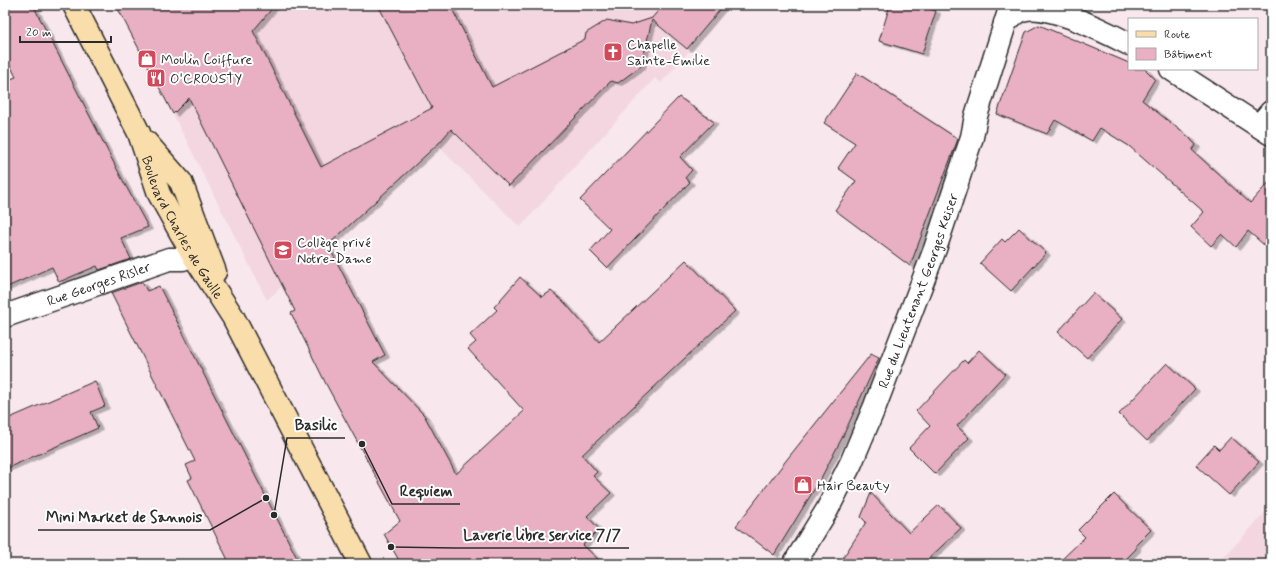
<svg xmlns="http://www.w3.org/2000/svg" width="1276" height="569" viewBox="0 0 1276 569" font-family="Mynerve,sans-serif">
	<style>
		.built { fill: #f3d6e0 }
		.building { fill: #e8b0c2; stroke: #2b2b2b; filter: url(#shadow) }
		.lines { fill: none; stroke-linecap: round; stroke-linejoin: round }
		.minor-casing { stroke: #2b2b2b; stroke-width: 25 }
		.major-casing { stroke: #2b2b2b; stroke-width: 25 }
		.minor { stroke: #fff; stroke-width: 22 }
		.major { stroke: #f9deab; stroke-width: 22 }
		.labels { text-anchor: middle; stroke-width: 4; stroke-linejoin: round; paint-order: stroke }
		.poi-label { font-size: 14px; fill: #2b2b2b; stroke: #fff; text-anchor: start }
		.street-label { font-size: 14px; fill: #2b2b2b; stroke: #fff }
		.leader { fill: none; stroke: #2b2b2b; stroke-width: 1.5 }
		.callout-dot { fill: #2b2b2b; stroke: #fff; stroke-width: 1.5 }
		.callout-label { font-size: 15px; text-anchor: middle; font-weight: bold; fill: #2b2b2b; stroke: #fff; stroke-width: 4; stroke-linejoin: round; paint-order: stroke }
	</style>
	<defs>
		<filter id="shadow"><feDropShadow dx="4.5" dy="2.5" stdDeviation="0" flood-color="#0004"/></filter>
	</defs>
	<rect width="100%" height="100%" fill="#f8e7ed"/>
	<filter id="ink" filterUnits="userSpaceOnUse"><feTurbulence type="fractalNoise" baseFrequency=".025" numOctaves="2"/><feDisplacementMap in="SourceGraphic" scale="8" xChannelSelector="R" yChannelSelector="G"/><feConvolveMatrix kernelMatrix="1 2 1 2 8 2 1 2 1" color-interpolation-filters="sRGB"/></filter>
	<g filter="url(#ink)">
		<g class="built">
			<path d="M275,5H663L652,19L689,51L661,83L655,78L520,227L437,145L267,300L173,114Z"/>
			<path d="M1271,506V564H1218Z"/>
		</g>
		<g class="building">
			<path d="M5,5H33L121,177L148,227L121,238L131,259L99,270L97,266L59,282L52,267L5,288V81L16,77L5,55Z"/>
			<path d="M116,5H275L253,31L321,167L432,108L378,5H450L492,87L585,39L586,33L607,20L631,25L652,18L663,5H724L687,49L652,20L641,66L618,83L611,81L509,186L451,129L439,143L328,245L385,355L373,362L424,415L456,474L524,411L468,349L476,342L470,335L497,310L494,307L520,277L542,297L551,291L564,302L599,342L686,260L735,311L582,455L597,472L593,476L611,493L587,516L599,529L583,545L603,564H401L384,534L400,521L326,384L291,313L295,311L189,98L173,114Z"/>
			<path d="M890,5H918L936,11L922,54L879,41Z"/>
			<path d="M1039,25L1129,63V69H1145L1155,79L1142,100L1191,139V140L1196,145L1192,150L1250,203L1271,180V251L1248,231L1236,247L1222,234L1211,246L1191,227L1204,212L1129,146L1100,128L1092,141L1055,120L1047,134L997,114L1026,32Z"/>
			<path d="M857,73L958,139L910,266L835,210L856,181L838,168L855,143L824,123Z"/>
			<path d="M679,97L714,122L680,157L692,170L685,178L690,182L607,268L590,251L610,229L580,200Z"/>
			<path d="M1019,228L1046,253L1011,291L980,263L1002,239L1005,242Z"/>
			<path d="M142,282L147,291L159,286L300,564H230L188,480L192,478L186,465L195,461L111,293Z"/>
			<path d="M1093,293L1122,319L1087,358L1058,332Z"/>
			<path d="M979,350L1005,374L957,426L969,438L935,474L909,448L930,426L916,411L964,360L967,363Z"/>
			<path d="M871,354L879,358L842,438L820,480L774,555L736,526L788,458Z"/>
			<path d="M1167,363L1195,389L1147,441L1119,414Z"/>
			<path d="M95,381L105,406L91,412L98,428L5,469V420Z"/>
			<path d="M1231,437L1259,462L1229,495L1196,465L1214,445L1219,450Z"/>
			<path d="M871,493L909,533L939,505L961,528L923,564H839L866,522L861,517Z"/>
			<path d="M1114,494L1151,530L1136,545V549L1122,563H1058L1085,537L1078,530Z"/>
		</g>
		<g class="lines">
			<defs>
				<g id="minor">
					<path d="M1005,23C1010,18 1015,12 1022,10C1047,2 1106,32 1129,44"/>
					<path d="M1171,69L1271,134"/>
					<path d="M1259,126L1271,112"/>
					<path id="s1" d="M5,316L169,259H183L193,255"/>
					<path id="s2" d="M794,564L827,510L851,463L875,406L935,249L972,137L976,116L1011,5"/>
				</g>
				<g id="major">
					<path id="s3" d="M74,5L139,133L159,194L193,255L233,317L361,564"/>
					<path d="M146,142L181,182L215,272"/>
				</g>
			</defs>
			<use href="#minor" class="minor-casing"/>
			<use href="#major" class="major-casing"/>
			<use href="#minor" class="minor"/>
			<use href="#major" class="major"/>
		</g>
	</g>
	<defs>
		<symbol id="church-square" viewBox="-11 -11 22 22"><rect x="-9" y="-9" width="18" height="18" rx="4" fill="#d1495b" stroke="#fff"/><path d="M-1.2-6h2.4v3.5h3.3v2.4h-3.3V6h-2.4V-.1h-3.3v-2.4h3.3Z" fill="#fff"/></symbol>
		<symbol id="shop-square" viewBox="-11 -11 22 22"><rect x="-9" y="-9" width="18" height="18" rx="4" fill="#d1495b" stroke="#fff"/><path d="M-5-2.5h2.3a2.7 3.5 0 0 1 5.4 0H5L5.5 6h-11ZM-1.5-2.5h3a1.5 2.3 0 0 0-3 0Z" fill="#fff"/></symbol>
		<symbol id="restaurant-square" viewBox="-11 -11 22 22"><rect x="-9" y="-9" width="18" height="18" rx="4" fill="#d1495b" stroke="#fff"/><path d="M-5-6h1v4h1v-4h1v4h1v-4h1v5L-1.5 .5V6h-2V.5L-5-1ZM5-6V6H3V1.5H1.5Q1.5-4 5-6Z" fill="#fff"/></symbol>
		<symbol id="school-square" viewBox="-11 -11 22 22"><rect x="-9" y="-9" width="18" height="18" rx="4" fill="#d1495b" stroke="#fff"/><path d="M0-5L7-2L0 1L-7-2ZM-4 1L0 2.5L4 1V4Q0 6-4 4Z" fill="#fff"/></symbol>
	</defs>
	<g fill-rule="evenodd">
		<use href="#church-square" x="602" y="41" width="22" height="22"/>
		<use href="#shop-square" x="136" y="48" width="22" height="22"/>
		<use href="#restaurant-square" x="145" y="67" width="22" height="22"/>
		<use href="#school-square" x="272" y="239" width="22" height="22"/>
		<use href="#shop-square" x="792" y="474" width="22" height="22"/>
	</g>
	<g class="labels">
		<g class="poi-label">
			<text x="627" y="49">Chapelle<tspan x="627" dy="16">Sainte-Émilie</tspan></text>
			<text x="161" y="64">Moulin Coiffure</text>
			<text x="170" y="83">O'CROUSTY</text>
			<text x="297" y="247">Collège privé<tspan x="297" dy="16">Notre-Dame</tspan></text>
			<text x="817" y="490">Hair Beauty</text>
		</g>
		<g class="street-label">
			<text dy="5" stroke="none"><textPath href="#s3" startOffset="248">Boulevard Charles de Gaulle</textPath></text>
			<text dy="5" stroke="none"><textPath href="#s1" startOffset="99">Rue Georges Risler</textPath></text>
			<text dy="5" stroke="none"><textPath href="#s2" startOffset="301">Rue du Lieutenant Georges Keiser</textPath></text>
		</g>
	</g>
	<path class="leader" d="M274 515L287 438H345M362 444L392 504H460M266 498L210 530H38M391 547L455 548H629"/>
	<g class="callout-dot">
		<circle cx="274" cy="515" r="4"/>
		<circle cx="362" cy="444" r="4"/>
		<circle cx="266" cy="498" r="4"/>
		<circle cx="391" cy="547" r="4"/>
	</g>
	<g class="callout-label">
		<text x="316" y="430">Basilic</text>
		<text x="426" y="496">Requiem</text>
		<text x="124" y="522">Mini Market de Sannois</text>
		<text x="542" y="540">Laverie libre service 7/7</text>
	</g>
	<rect width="1276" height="569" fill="none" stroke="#fff" stroke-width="20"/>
	<rect x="10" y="10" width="1256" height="549" fill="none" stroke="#2b2b2b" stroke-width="1.5" filter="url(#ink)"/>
	<rect x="1128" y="18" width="130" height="52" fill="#ffffff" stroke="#aaaaaa"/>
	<rect x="1136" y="31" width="20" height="6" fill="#f9deab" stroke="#aaaaaa"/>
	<text x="1164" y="38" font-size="12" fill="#2b2b2b">Route</text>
	<rect x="1136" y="48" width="20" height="12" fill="#e8b0c2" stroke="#aaaaaa"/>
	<text x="1164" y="58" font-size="12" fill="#2b2b2b">Bâtiment</text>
	<path d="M20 36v6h91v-6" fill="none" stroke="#2b2b2b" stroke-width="2"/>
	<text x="26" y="36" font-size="12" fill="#2b2b2b" stroke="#ffffff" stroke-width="3" paint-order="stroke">20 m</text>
</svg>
